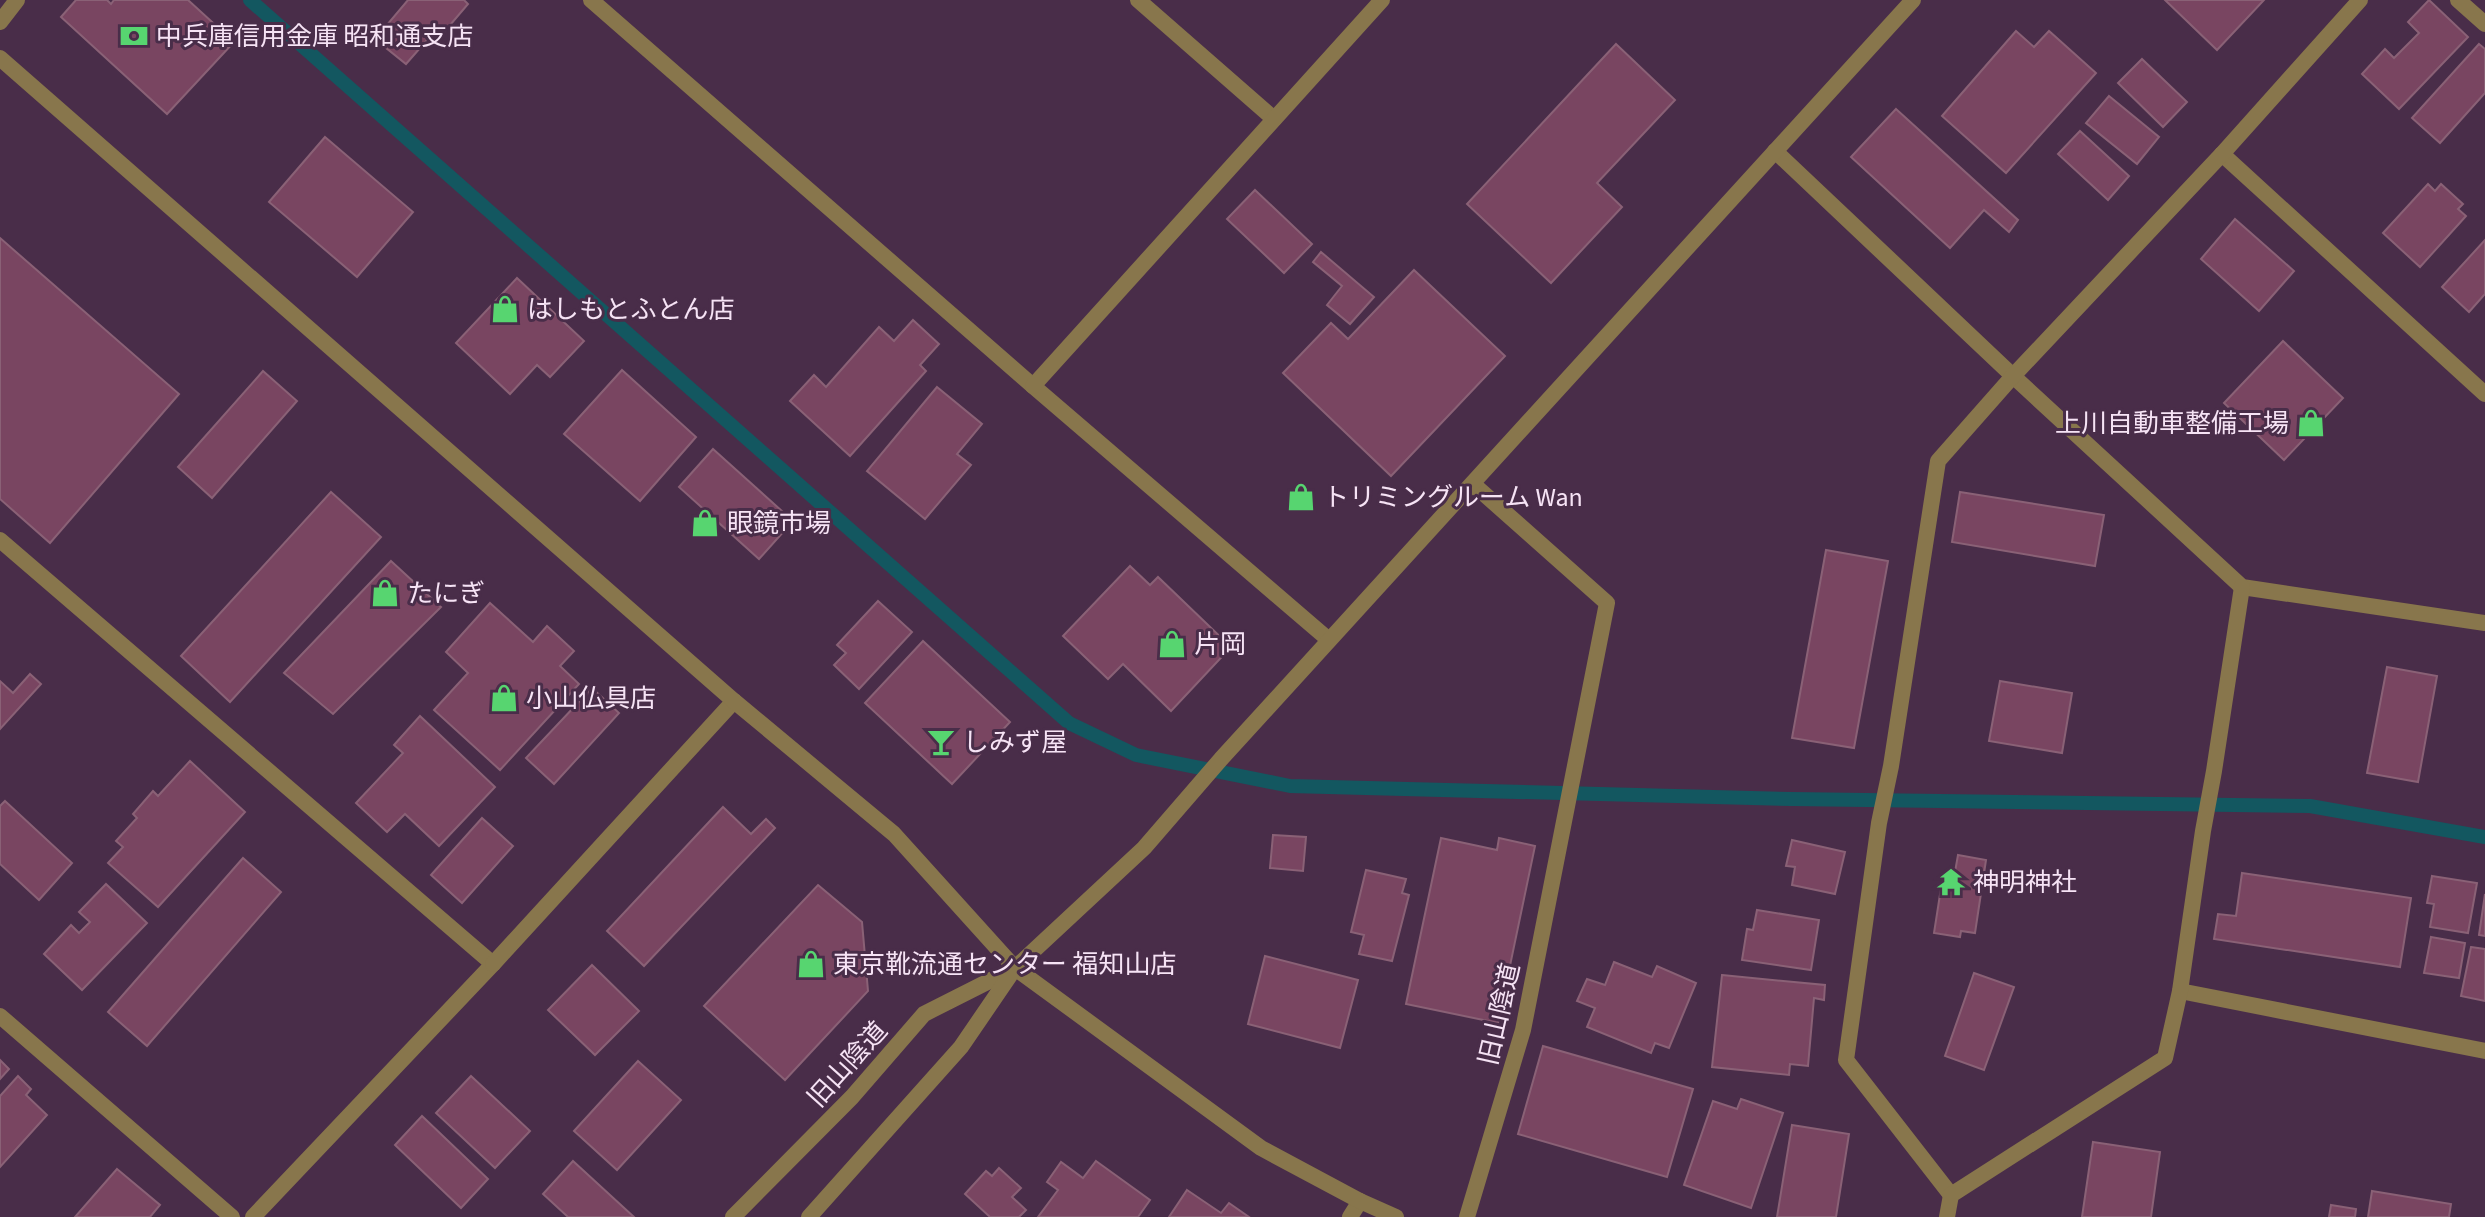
<svg xmlns="http://www.w3.org/2000/svg" width="2485" height="1217" viewBox="0 0 2485 1217" font-family="'Source Sans 3','Noto Sans JP',sans-serif">
	<style>
		.lines { fill: none; stroke-linecap: round; stroke-linejoin: round }
		.stream { stroke: #135760; stroke-width: 14 }
		.building { fill: #794561; stroke: #8a6176; stroke-width: 2 }
		.minor { stroke: #88764c; stroke-width: 16 }
		.tertiary { stroke: #88764c; stroke-width: 16 }
		.labels { text-anchor: middle; stroke-width: 6; stroke-linejoin: round; paint-order: stroke }
		.poi-label { font-size: 26px; fill: #f6e3f5; stroke: #492d49; text-anchor: start }
		.street-label { font-size: 26px; fill: #f6e3f5; stroke: #492d49 }
	</style>
	<rect width="100%" height="100%" fill="#492d49"/>
	<g class="lines">
		<path class="stream" d="M250,0L1069,723L1136,755L1290,786L1791,799L2310,806L2485,837"/>
	</g>
	<g class="building">
		<path d="M76,0H107L111,4L114,0H188L234,42L167,114L61,17Z"/>
		<path d="M408,0H464L468,4L433,45L427,40L406,64L375,39Z"/>
		<path d="M2165,0H2264L2217,50Z"/>
		<path d="M2429,0L2468,37L2399,109L2362,74L2385,49L2394,58L2419,33L2408,22Z"/>
		<path d="M2016,31L2034,47L2049,31L2096,73L2006,173L1942,116Z"/>
		<path d="M1616,44L1675,100L1597,183L1622,207L1551,283L1467,204Z"/>
		<path d="M2479,44L2485,49V93L2440,143L2412,118Z"/>
		<path d="M2142,59L2187,102L2163,127L2118,83Z"/>
		<path d="M2109,96L2159,137L2137,164L2086,123Z"/>
		<path d="M1896,109L2018,220L2009,232L1984,210L1950,248L1851,157Z"/>
		<path d="M2080,131L2129,176L2108,200L2058,154Z"/>
		<path d="M325,137L413,212L357,277L269,202Z"/>
		<path d="M2428,184L2435,191L2441,184L2463,204L2458,209L2466,216L2420,267L2383,233Z"/>
		<path d="M1255,190L1312,244L1284,273L1227,219Z"/>
		<path d="M2235,219L2294,271L2259,311L2201,259Z"/>
		<path d="M0,238L179,394L50,543L0,499Z"/>
		<path d="M2485,240V294L2469,312L2442,287Z"/>
		<path d="M1321,252L1374,297L1350,324L1327,305L1342,286L1313,262Z"/>
		<path d="M1414,270L1505,356L1391,476L1283,373L1331,323L1348,339Z"/>
		<path d="M517,278L584,341L550,377L537,365L510,394L456,343Z"/>
		<path d="M913,320L939,344L920,365L926,371L850,456L790,401L814,375L826,387L879,327L894,341Z"/>
		<path d="M2283,341L2343,398L2284,460L2224,403Z"/>
		<path d="M622,370L696,437L640,501L564,434Z"/>
		<path d="M263,371L297,401L212,498L178,467Z"/>
		<path d="M937,387L982,424L957,454L971,465L925,519L867,471Z"/>
		<path d="M713,449L793,521L759,559L679,487Z"/>
		<path d="M331,492L381,537L230,702L181,656Z"/>
		<path d="M1960,492L2104,515L2095,566L1952,542Z"/>
		<path d="M1826,550L1888,561L1854,748L1792,738Z"/>
		<path d="M391,561L441,607L333,714L284,673Z"/>
		<path d="M1130,566L1150,585L1158,577L1231,647L1171,711L1123,664L1108,679L1063,636Z"/>
		<path d="M878,601L912,632L859,689L834,665L846,653L837,645Z"/>
		<path d="M490,603L533,642L547,626L574,651L560,666L579,684L500,770L434,710L468,673L446,652Z"/>
		<path d="M923,641L1010,722L952,784L865,703Z"/>
		<path d="M2387,667L2437,676L2418,782L2367,773Z"/>
		<path d="M30,674L41,684L0,729V681L13,693Z"/>
		<path d="M2000,681L2072,693L2062,753L1989,741Z"/>
		<path d="M592,688L619,713L554,784L526,758Z"/>
		<path d="M420,716L495,787L439,846L405,814L387,832L356,803L403,753L394,745Z"/>
		<path d="M190,761L245,812L158,907L108,863L123,847L116,841L137,818L133,814L153,791L158,796Z"/>
		<path d="M5,801L72,863L39,900L0,864V806Z"/>
		<path d="M723,807L751,834L766,819L775,828L644,966L607,931Z"/>
		<path d="M482,818L513,846L462,903L431,875Z"/>
		<path d="M1273,835L1306,837L1303,871L1270,868Z"/>
		<path d="M1441,838L1497,850L1499,838L1535,846L1498,1023L1406,1004Z"/>
		<path d="M1792,840L1845,852L1835,894L1792,885L1795,867L1786,866Z"/>
		<path d="M1958,855L1986,860L1975,933L1961,931L1960,937L1934,933L1941,888L1952,889Z"/>
		<path d="M243,858L281,892L147,1046L108,1012Z"/>
		<path d="M1366,870L1406,879L1402,893L1409,895L1392,961L1359,954L1364,935L1351,932Z"/>
		<path d="M2242,873L2411,898L2400,967L2214,939L2218,914L2236,916Z"/>
		<path d="M2432,876L2477,883L2468,933L2430,927L2434,904L2427,903Z"/>
		<path d="M106,884L147,923L82,990L44,954L71,925L79,933L90,922L79,912Z"/>
		<path d="M818,885L862,922L868,991L785,1080L704,1006Z"/>
		<path d="M2485,894V936L2479,935Z"/>
		<path d="M1757,910L1819,920L1811,970L1742,960L1747,929L1753,930Z"/>
		<path d="M2431,937L2465,943L2459,978L2424,973Z"/>
		<path d="M2471,947L2485,949V1001L2461,996Z"/>
		<path d="M1265,956L1358,980L1340,1048L1248,1024Z"/>
		<path d="M1614,962L1652,977L1657,966L1696,983L1669,1048L1655,1043L1651,1053L1587,1027L1595,1008L1577,1001L1587,979L1605,985Z"/>
		<path d="M592,965L639,1011L595,1055L548,1010Z"/>
		<path d="M1974,973L2014,987L1984,1070L1945,1056Z"/>
		<path d="M1722,975L1825,985L1824,1000L1814,998L1808,1066L1790,1064L1789,1075L1712,1067Z"/>
		<path d="M1543,1046L1693,1089L1667,1177L1518,1134Z"/>
		<path d="M0,1060L9,1069L0,1079Z"/>
		<path d="M638,1061L681,1100L617,1170L574,1131Z"/>
		<path d="M18,1076L31,1089L26,1095L47,1115L0,1167V1096Z"/>
		<path d="M471,1076L530,1131L495,1168L436,1113Z"/>
		<path d="M1741,1099L1783,1113L1751,1208L1684,1185L1713,1101L1737,1109Z"/>
		<path d="M422,1116L488,1179L461,1208L395,1145Z"/>
		<path d="M1792,1125L1849,1134L1836,1217H1777Z"/>
		<path d="M2093,1142L2160,1152L2151,1217H2082Z"/>
		<path d="M573,1161L634,1217H568L543,1194Z"/>
		<path d="M1096,1161L1150,1200L1138,1217H1038L1058,1190L1047,1182L1061,1162L1083,1178Z"/>
		<path d="M999,1168L1021,1188L1012,1197L1026,1210L1019,1217H990L965,1194L986,1171L992,1176Z"/>
		<path d="M117,1169L160,1205L150,1217H75Z"/>
		<path d="M1187,1190L1221,1213L1229,1203L1249,1217H1169Z"/>
		<path d="M2372,1191L2451,1204L2449,1217H2368Z"/>
		<path d="M2331,1205L2356,1209L2355,1217H2329Z"/>
	</g>
	<g class="lines">
		<g class="minor">
			<path d="M591,0L1033,386L1329,640"/>
			<path d="M1138,0L1274,119"/>
			<path d="M2458,0L2485,24"/>
			<path d="M0,22L17,0"/>
			<path d="M1775,151L2013,376L2242,587L2485,623"/>
			<path d="M2222,154L2485,394"/>
			<path d="M1033,386L1382,0"/>
			<path d="M0,540L493,964L253,1217"/>
			<path d="M493,964L734,701"/>
			<path d="M2180,991L2485,1051"/>
			<path d="M0,1016L232,1217"/>
			<path d="M1951,1195L1846,1060L1879,823L1891,766L1938,461L2013,376L2222,154L2360,0"/>
			<path d="M1350,1217L1360,1201"/>
			<path d="M1467,1217L1523,1030L1607,603L1473,484"/>
			<path d="M1947,1217L1951,1195L2165,1058L2180,991L2203,831L2214,771L2242,587"/>
		</g>
		<g class="tertiary">
			<path d="M0,58L734,701L894,834L1015,968L1261,1148L1360,1201L1396,1217"/>
			<path d="M733,1217L852,1097L924,1014L1013,969"/>
			<path d="M809,1217L961,1047L1015,968L1144,848L1221,759L1913,0"/>
		</g>
	</g>
	<defs>
		<symbol id="bank-bare" viewBox="-9 -9 18 18"><path d="M-6-4H6V4H-6ZM0-2.3a2.3 2.3 0 1 0 0 4.6a2.3 2.3 0 1 0 0-4.6Z" fill="#57d570" stroke="#492d49" stroke-width="2.5" paint-order="stroke"/></symbol>
		<symbol id="shop-bare" viewBox="-9 -9 18 18"><path d="M-5-2.5h2.3a2.7 3.5 0 0 1 5.4 0H5L5.5 6h-11ZM-1.5-2.5h3a1.5 2.3 0 0 0-3 0Z" fill="#57d570" stroke="#492d49" stroke-width="2.5" paint-order="stroke"/></symbol>
		<symbol id="bar-bare" viewBox="-9 -9 18 18"><path d="M-6-5H6L.8 .8V4.5H3.5V6h-7V4.5H-.8V.8Z" fill="#57d570" stroke="#492d49" stroke-width="2.5" paint-order="stroke"/></symbol>
		<symbol id="temple-bare" viewBox="-9 -9 18 18"><path d="M0-6L5-2H3V0L6.5 2.5H4V6H1.5V3h-3V6H-4V2.5H-6.5L-3 0V-2H-5Z" fill="#57d570" stroke="#492d49" stroke-width="2.5" paint-order="stroke"/></symbol>
	</defs>
	<g fill-rule="evenodd">
		<use href="#bank-bare" x="114" y="16" width="40" height="40"/>
		<use href="#shop-bare" x="485" y="289" width="40" height="40"/>
		<use href="#shop-bare" x="2291" y="403" width="40" height="40"/>
		<use href="#shop-bare" x="1281" y="477" width="40" height="40"/>
		<use href="#shop-bare" x="685" y="503" width="40" height="40"/>
		<use href="#shop-bare" x="365" y="573" width="40" height="40"/>
		<use href="#shop-bare" x="1152" y="624" width="40" height="40"/>
		<use href="#shop-bare" x="484" y="678" width="40" height="40"/>
		<use href="#bar-bare" x="921" y="722" width="40" height="40"/>
		<use href="#temple-bare" x="1931" y="862" width="40" height="40"/>
		<use href="#shop-bare" x="791" y="944" width="40" height="40"/>
	</g>
	<g class="labels">
		<g class="poi-label">
			<text x="156" y="45">中兵庫信用金庫 昭和通支店</text>
			<text x="527" y="318">はしもとふとん店</text>
			<text x="2289" y="432" text-anchor="end">上川自動車整備工場</text>
			<text x="1323" y="506">トリミングルーム Wan</text>
			<text x="727" y="532">眼鏡市場</text>
			<text x="407" y="602">たにぎ</text>
			<text x="1194" y="653">片岡</text>
			<text x="526" y="707">小山仏具店</text>
			<text x="963" y="751">しみず屋</text>
			<text x="1973" y="891">神明神社</text>
			<text x="833" y="973">東京靴流通センター 福知山店</text>
		</g>
		<g class="street-label">
			<text transform="translate(1499 1014) rotate(-77)" y="9">旧山陰道</text>
			<text transform="translate(847 1064) rotate(-48)" y="9">旧山陰道</text>
		</g>
	</g>
</svg>
